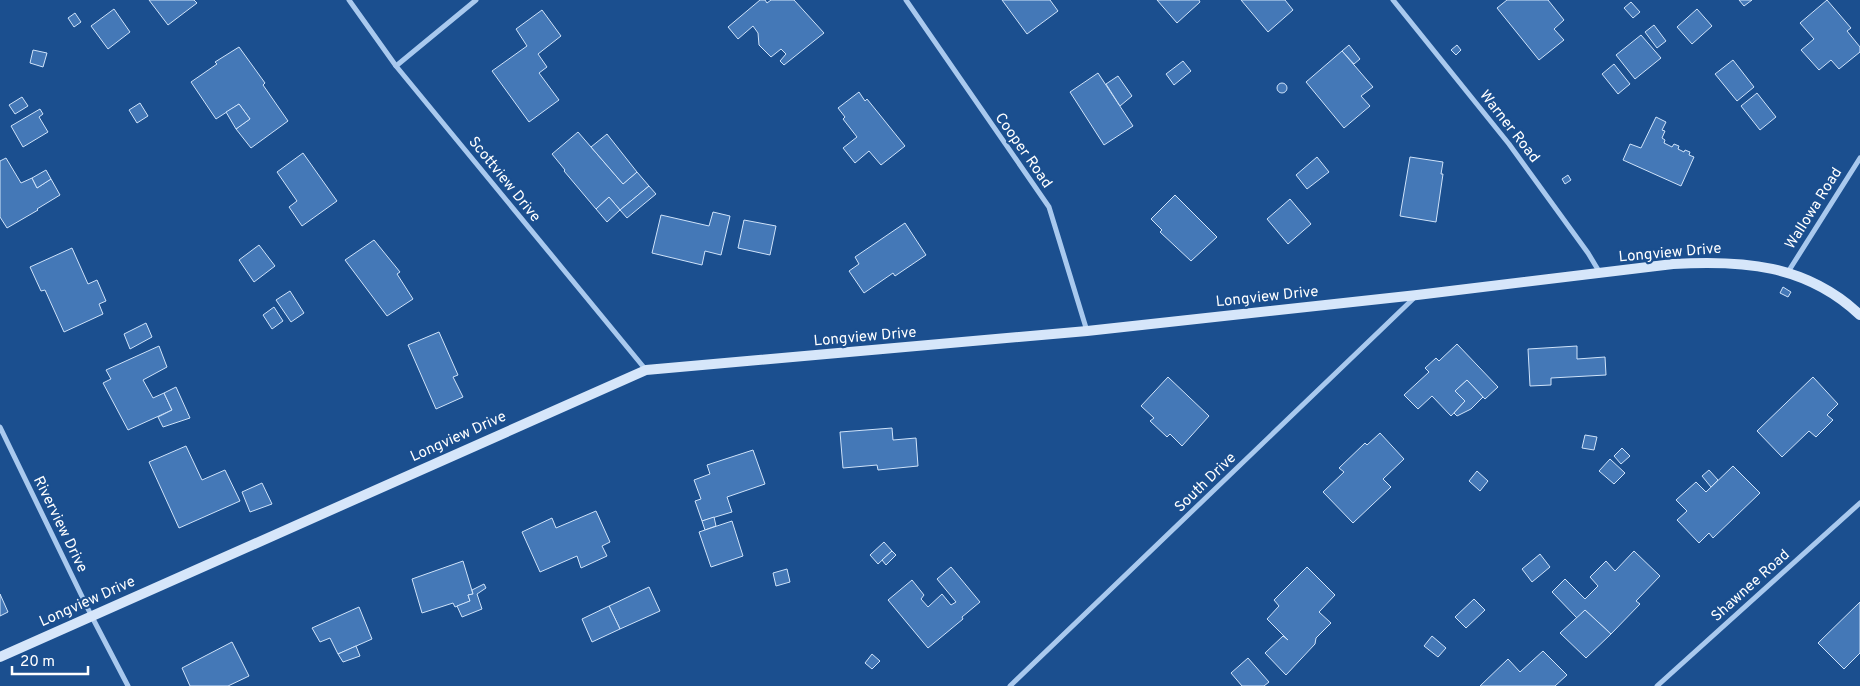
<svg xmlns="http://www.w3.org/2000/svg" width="1860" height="686" viewBox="0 0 1860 686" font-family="Overpass,sans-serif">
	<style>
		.building { fill: #4478b7; stroke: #cfe3fa }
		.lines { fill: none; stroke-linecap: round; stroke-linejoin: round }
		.street { stroke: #a9c9ee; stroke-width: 5 }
		.secondary { stroke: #d6e6fa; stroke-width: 10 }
		.labels { text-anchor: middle; stroke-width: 4.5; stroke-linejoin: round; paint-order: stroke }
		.street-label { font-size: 15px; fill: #fff; stroke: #1b4f8f }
	</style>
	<rect width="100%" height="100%" fill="#1b4f8f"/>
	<g class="building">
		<path d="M149,0H194L197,3L168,25Z"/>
		<path d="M760,0H765L767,3L771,0H794L824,33L784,65L780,61L786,54L781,49L771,57L759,45L758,33L753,26L738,39L728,27Z"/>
		<path d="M1002,0H1050L1058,11L1027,34Z"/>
		<path d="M1157,0H1199L1200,2L1177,23Z"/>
		<path d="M1241,0H1285L1293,10L1268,32Z"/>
		<path d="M1507,0H1548L1564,20L1554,29L1564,40L1539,60L1497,8Z"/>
		<path d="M1739,0H1752L1744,6Z"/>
		<path d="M1827,0L1851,28L1847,31L1860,47V52L1839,69L1831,60L1819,70L1801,50L1814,39L1800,23Z"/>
		<path d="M1631,2L1640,12L1633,18L1624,8Z"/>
		<path d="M114,9L130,32L108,49L91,26Z"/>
		<path d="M1697,9L1712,26L1692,44L1677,27Z"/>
		<path d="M542,10L561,36L538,54L547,67L539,73L559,100L529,122L492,71L527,46L516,29Z"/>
		<path d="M75,13L81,22L74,27L68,18Z"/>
		<path d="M1654,25L1666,41L1657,48L1645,32Z"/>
		<path d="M1641,35L1661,58L1635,79L1616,55Z"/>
		<path d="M1349,45L1360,59L1354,64L1342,51Z"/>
		<path d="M1457,45L1461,50L1456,55L1451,50Z"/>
		<path d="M239,47L265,83L263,85L288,121L251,148L236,129L250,119L239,104L216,119L191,82L217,64L215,62Z"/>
		<path d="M33,50L47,53L43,67L30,63Z"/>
		<path d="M1342,51L1373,87L1361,96L1370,106L1344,128L1306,82Z"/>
		<path d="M1733,60L1754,87L1737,101L1715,74Z"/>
		<path d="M1183,61L1191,71L1174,85L1166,74Z"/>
		<path d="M1614,64L1630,84L1618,94L1602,74Z"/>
		<path d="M1098,73L1133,126L1104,145L1070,92Z"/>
		<path d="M1118,76L1132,96L1120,106L1106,84Z"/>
		<circle cx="1282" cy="88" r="5"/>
		<path d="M859,92L865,101L867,99L905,146L881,165L869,151L855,163L843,148L857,137L843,119L845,117L838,108Z"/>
		<path d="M1757,93L1776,117L1760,130L1741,106Z"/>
		<path d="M22,97L28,106L15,114L9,105Z"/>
		<path d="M140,103L148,116L137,123L129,110Z"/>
		<path d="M239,104L250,119L236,129L226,112Z"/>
		<path d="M40,109L43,114L39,117L48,132L23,147L11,126Z"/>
		<path d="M1656,117L1666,122L1662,130L1665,131L1662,138L1665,140L1664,143L1672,147L1674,144L1679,146L1678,149L1684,152L1685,150L1690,152L1689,155L1694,157L1681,186L1623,160L1630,144L1641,148Z"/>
		<path d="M578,132L623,184L637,172L649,186L620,210L609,197L596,209L564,171L565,170L552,154Z"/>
		<path d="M607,134L637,172L623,184L591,147Z"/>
		<path d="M303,153L337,201L302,226L289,207L297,201L277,172Z"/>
		<path d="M1317,157L1329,172L1307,189L1296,175Z"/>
		<path d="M1410,157L1443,162L1441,174H1443L1436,222L1400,216Z"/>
		<path d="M6,158L21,183L32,178L37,188L51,179L60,195L37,209L38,210L7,228L0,217V161Z"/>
		<path d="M46,170L51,179L37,188L32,178Z"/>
		<path d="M1568,175L1571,180L1565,184L1562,179Z"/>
		<path d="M649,186L656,194L627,218L620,210Z"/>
		<path d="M1175,195L1217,237L1191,261L1160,232L1162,230L1151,219Z"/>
		<path d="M609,197L620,210L607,222L596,209Z"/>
		<path d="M1290,199L1311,224L1288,244L1267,219Z"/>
		<path d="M713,212L730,216L721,255L705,251L702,265L652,253L661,215L709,226Z"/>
		<path d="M744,220L776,226L770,255L738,248Z"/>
		<path d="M905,223L926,255L895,276L893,273L864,293L849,271L859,264L855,257Z"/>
		<path d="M374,240L400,272L397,274L413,299L387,316L345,260Z"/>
		<path d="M259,245L275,266L254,282L239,260Z"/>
		<path d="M72,248L88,284L97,280L106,301L99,304L103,314L64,332L45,290L41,291L30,267Z"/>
		<path d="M1783,287L1791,292L1788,297L1780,293Z"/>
		<path d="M290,291L304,313L291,322L276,300Z"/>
		<path d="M274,307L283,321L272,329L263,315Z"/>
		<path d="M146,323L152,337L130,349L124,334Z"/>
		<path d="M439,332L458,375L453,377L463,397L436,409L408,345Z"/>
		<path d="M1457,344L1498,387L1485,399L1467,380L1455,391L1465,401L1451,416L1432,396L1418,409L1404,395L1429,372L1425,368L1436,358L1439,361Z"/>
		<path d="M159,346L167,367L143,380L153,398L164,393L172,410L128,430L103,383L111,379L106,370Z"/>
		<path d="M1577,346V359L1605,357L1606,375L1551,378V385L1530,386L1528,349Z"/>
		<path d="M1168,377L1209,416L1182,446L1170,434L1167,437L1150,421L1154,418L1141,406Z"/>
		<path d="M1813,377L1838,404L1827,415L1833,420L1816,437L1809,431L1782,457L1757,431Z"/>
		<path d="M1467,380L1483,397L1471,409L1457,416L1454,413L1465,401L1455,391Z"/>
		<path d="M176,387L190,418L163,427L158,417L172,410L164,393Z"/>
		<path d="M892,428L893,440L916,438L918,466L878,470L877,465L843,468L840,432Z"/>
		<path d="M1380,433L1404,459L1383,479L1391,487L1353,523L1323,492L1344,472L1339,468L1365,443L1367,445Z"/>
		<path d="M1585,435L1597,437L1594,450L1582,448Z"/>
		<path d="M186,446L202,480L225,470L240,501L179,528L149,462Z"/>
		<path d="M1622,448L1630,456L1621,464L1614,456Z"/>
		<path d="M753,450L765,484L727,497L732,512L702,521L695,501L701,499L694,480L710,474L707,465Z"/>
		<path d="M1610,459L1625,473L1614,484L1599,471Z"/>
		<path d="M1733,466L1760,493L1713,538L1709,533L1699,543L1677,520L1687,511L1676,500L1696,482L1706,492Z"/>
		<path d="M1709,470L1718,480L1711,487L1702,476Z"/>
		<path d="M1477,471L1488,481L1480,491L1469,481Z"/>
		<path d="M262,483L272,504L250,512L242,492Z"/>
		<path d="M596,511L610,542L602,546L607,556L581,568L577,556L540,572L522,532L552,518L556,528Z"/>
		<path d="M714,517L716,526L705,530L702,521Z"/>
		<path d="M732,521L743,556L711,567L699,532Z"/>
		<path d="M884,542L892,551L878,564L870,555Z"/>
		<path d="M892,551L896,555L886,565L882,560Z"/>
		<path d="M1634,551L1660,576L1636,601L1640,604L1611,634L1585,610L1577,618L1552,592L1565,579L1585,599L1598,586L1590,577L1606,561L1615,571Z"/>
		<path d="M1540,554L1550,567L1532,582L1522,569Z"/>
		<path d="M463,561L473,594L468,595L470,601L455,607L453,603L422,613L412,579Z"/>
		<path d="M951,567L980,602L962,617L963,619L928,648L888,600L912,580L924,595L921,599L928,607L942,594L951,605L956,602L937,579Z"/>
		<path d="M1307,567L1335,595L1319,612L1331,623L1316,638L1315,644L1286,675L1265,653L1283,636L1288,640L1267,619L1279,606L1274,600Z"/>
		<path d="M787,569L790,582L776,586L773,573Z"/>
		<path d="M484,584L486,588L477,594L482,609L462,617L457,606L470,601L468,595L473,594L472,590Z"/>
		<path d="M649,587L660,611L620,629L609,606Z"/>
		<path d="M0,594L8,612L0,616Z"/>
		<path d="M1474,599L1485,610L1466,628L1455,617Z"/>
		<path d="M1860,602V653L1844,669L1818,643Z"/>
		<path d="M609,606L620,629L592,642L582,619Z"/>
		<path d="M359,607L372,639L338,654L330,638L320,642L312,628Z"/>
		<path d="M1585,610L1611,634L1586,658L1560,633Z"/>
		<path d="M1432,636L1446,648L1438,657L1424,646Z"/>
		<path d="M232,642L249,676L228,686H190L182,668Z"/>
		<path d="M356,646L360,656L343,662L338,654Z"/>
		<path d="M1543,651L1567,675L1555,686H1480L1508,659L1520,672Z"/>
		<path d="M872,654L880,661L872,669L865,663Z"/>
		<path d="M1248,658L1269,682L1264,686H1242L1231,673Z"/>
	</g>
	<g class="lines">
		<g class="street">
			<path d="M349,0L396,66L646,370"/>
			<path d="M906,0L1049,207L1087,331"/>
			<path d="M1393,0L1509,144L1588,253L1600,273"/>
			<path d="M396,66L476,0"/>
			<path d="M1788,272L1860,158"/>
			<path d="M0,427L91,615L128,686"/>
			<path d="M1010,686L1415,297"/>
			<path d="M1657,686L1860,503"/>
		</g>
		<path class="secondary" d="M0,657L646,370L1087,331L1417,295L1673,264C1742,260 1806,264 1860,315"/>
	</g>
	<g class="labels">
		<g class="street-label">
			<text transform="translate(1510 126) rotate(52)" y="5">Warner Road</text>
			<text transform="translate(1024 150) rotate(55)" y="5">Cooper Road</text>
			<text transform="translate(505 179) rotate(51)" y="5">Scottview Drive</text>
			<text transform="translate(1813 208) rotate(-58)" y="5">Wallowa Road</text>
			<text transform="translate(1670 252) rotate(-5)" y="5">Longview Drive</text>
			<text transform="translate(1267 296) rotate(-6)" y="5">Longview Drive</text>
			<text transform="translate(865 336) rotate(-5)" y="5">Longview Drive</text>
			<text transform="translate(458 436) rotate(-24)" y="5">Longview Drive</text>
			<text transform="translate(1205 482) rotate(-44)" y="5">South Drive</text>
			<text transform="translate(61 524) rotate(64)" y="5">Riverview Drive</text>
			<text transform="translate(1750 585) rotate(-42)" y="5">Shawnee Road</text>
			<text transform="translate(87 601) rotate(-24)" y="5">Longview Drive</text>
		</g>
	</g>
	<path d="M12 666v8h76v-8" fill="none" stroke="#ffffff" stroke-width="2.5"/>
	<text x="20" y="666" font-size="15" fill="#ffffff" stroke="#1b4f8f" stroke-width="4" paint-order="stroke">20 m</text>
</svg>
